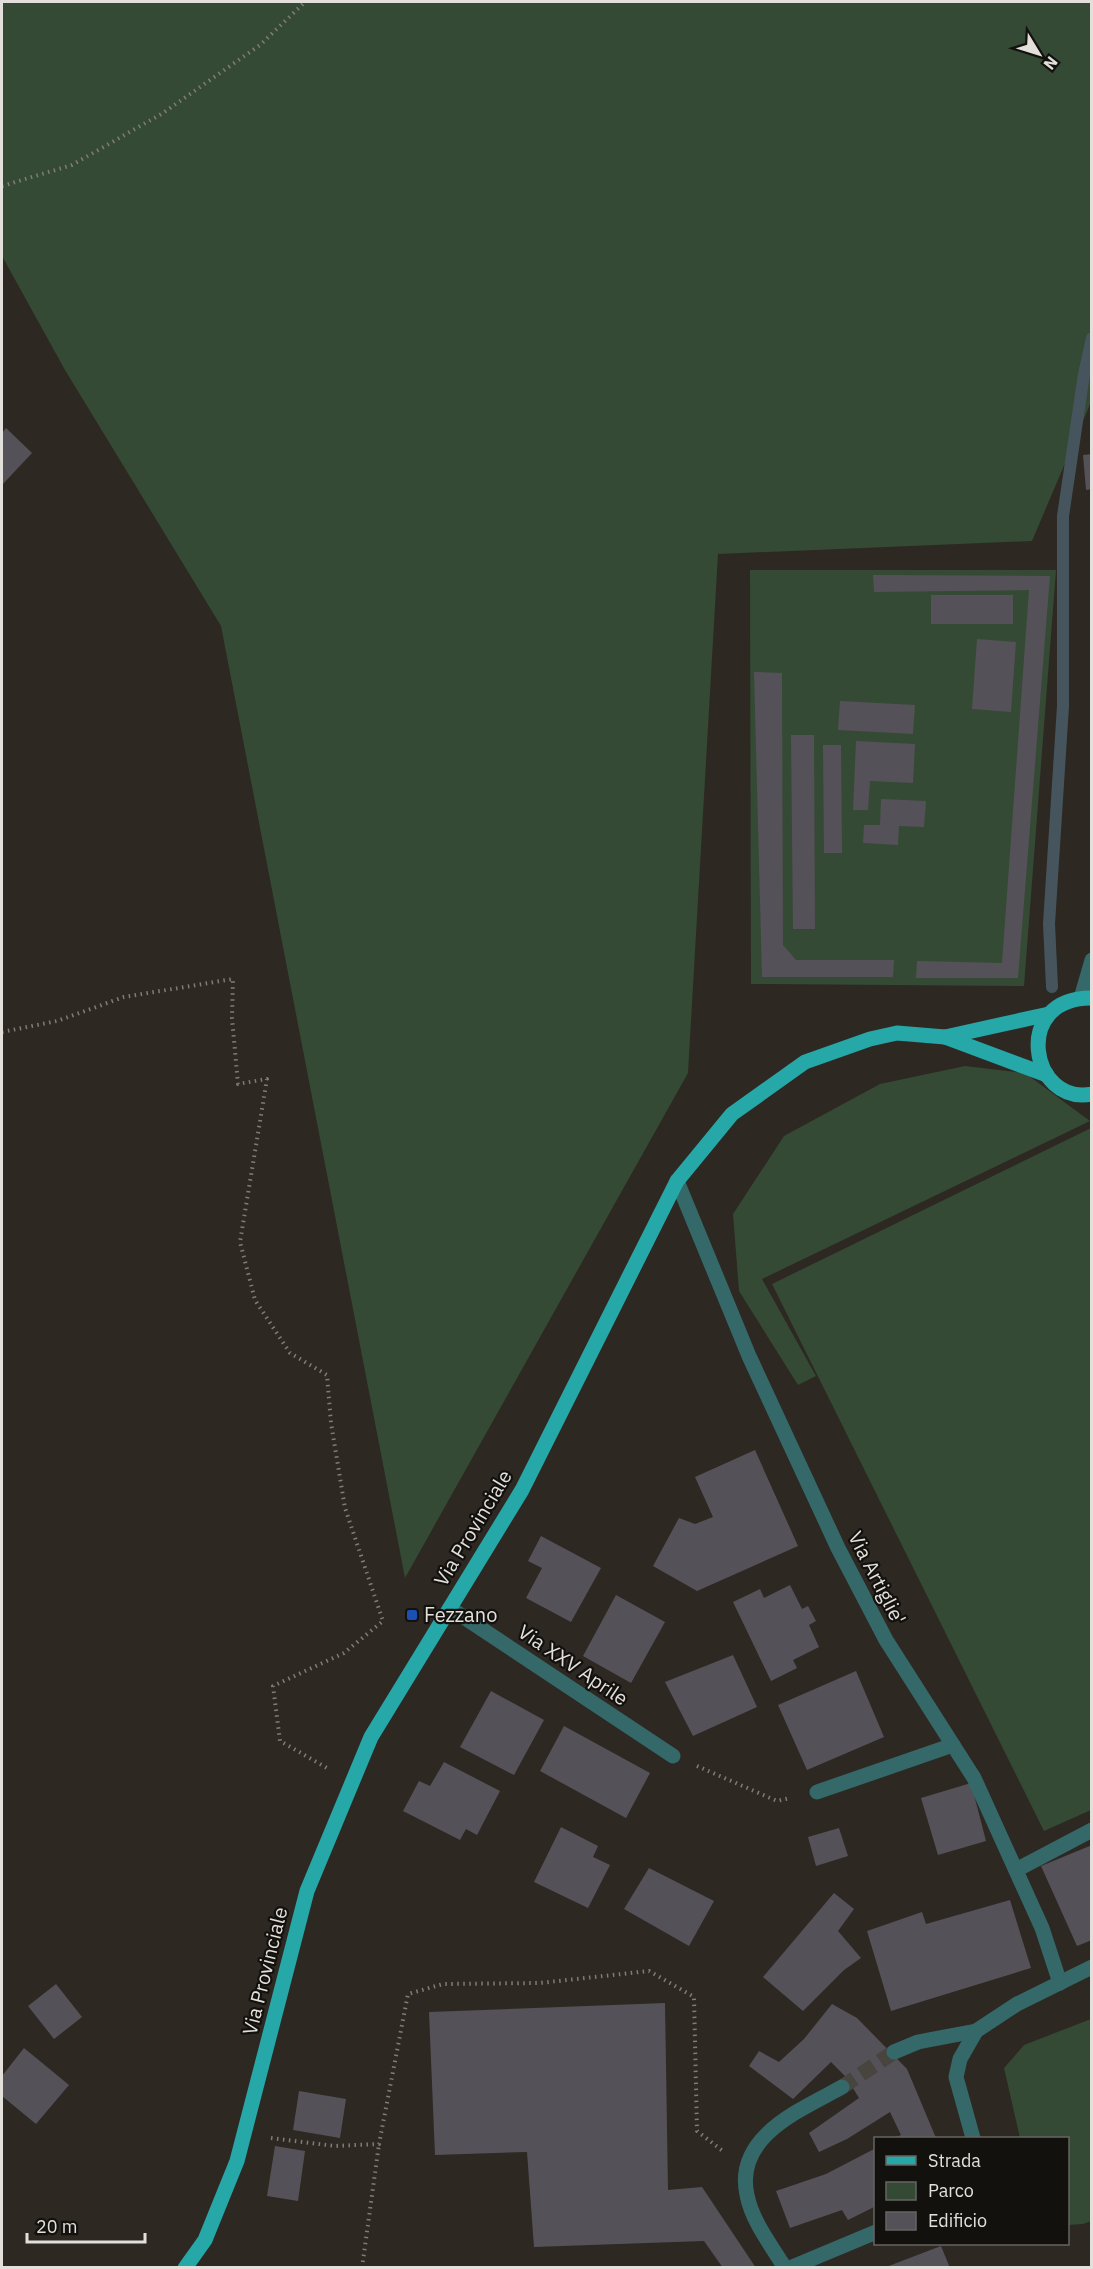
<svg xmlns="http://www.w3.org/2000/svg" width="1093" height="2269" viewBox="0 0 1093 2269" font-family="'IBM Plex Sans',sans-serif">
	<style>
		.green { fill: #344a34 }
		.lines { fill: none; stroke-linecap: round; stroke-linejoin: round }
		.stream { stroke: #46555d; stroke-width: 12 }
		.building { fill: #555158 }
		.minor-tunnel { stroke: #48443e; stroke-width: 15; stroke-dasharray: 15 8; stroke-linecap: butt }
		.path { stroke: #807c77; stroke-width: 4; stroke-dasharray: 1.5 4.5; stroke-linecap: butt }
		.minor { stroke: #346869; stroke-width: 15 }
		.major { stroke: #26a7a8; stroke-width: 15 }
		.transit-dot { fill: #1a4fb4; stroke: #13110e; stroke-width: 2 }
		.labels { text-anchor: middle; stroke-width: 4.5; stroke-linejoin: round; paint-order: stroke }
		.street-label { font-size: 20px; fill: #e3e0dc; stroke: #13110e }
		.poi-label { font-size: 20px; fill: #e3e0dc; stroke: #13110e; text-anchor: start }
	</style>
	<rect width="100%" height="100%" fill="#2d2822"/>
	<g class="green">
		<path d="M2,2H1091V402L1032,541L718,554L688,1073L405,1578L221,626L65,370L2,256Z"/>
		<path d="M750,570H1056L1024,986L751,984Z"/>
		<path d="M965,1066L1025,1073L1090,1121L762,1279L816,1376L798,1385L739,1291L733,1214L784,1136L880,1084Z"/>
		<path d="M1091,1128V1810L1044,1831L772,1284Z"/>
		<path d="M1091,2019V2221L1083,2224L1068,2225V2138H1020L1004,2068L1024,2045Z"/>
	</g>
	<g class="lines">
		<path class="stream" d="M1052,987L1049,924L1063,706V516L1084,374L1092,338"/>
	</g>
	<g class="building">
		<path d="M6,428L32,453L2,485V433Z"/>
		<path d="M1092,454V489L1086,490L1083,455Z"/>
		<path d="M873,575L1050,576L1018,978H916L917,961L1002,963L1029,590L874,592Z"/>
		<rect x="931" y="595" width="82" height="29"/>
		<path d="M977,639L1016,642L1011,712L972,709Z"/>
		<path d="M754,672L782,673L783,945L796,960H894L893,977H762Z"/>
		<path d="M840,701L915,705L913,734L838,730Z"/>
		<path d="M791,735H814L815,929H793Z"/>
		<path d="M856,741L915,744L913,783L870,781L868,810H853Z"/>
		<path d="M823,745H841L842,853H824Z"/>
		<path d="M881,799L926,801L924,827L899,826L898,845L863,843L864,825H880Z"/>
		<path d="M755,1450L798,1546L697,1591L653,1566L679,1518L695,1524L713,1517L695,1477Z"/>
		<path d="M541,1536L601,1568L571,1622L526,1598L542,1568L528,1561Z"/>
		<path d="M790,1585L802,1609L808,1606L816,1621L809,1625L819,1647L793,1660L797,1668L771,1681L733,1602L760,1589L764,1598Z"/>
		<path d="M616,1595L665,1622L631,1683L583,1656Z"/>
		<path d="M733,1655L757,1707L693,1736L665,1682Z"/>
		<path d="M856,1671L884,1737L807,1770L778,1705Z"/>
		<path d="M491,1691L544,1720L514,1775L460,1747Z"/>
		<path d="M564,1726L650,1773L626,1818L540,1771Z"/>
		<path d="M444,1762L500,1791L477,1835L466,1829L460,1840L403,1811L419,1781L430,1786Z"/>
		<path d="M971,1783L986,1841L938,1855L921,1798Z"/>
		<path d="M561,1827L598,1846L593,1857L610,1865L588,1908L534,1882Z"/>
		<path d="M839,1828L848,1856L816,1866L808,1837Z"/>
		<path d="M1092,1845V1940L1077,1946L1041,1866Z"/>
		<path d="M649,1868L714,1901L689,1946L624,1909Z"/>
		<path d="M834,1893L854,1909L838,1931L861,1958L844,1970L803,2011L763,1977Z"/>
		<path d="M1010,1900L1031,1968L891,2011L867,1931L922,1912L926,1924Z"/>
		<path d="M56,1984L82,2017L54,2039L28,2006Z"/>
		<path d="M665,2003L668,2190L702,2187L756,2268H723L704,2241L534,2247L527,2152L435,2155L429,2012Z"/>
		<path d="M832,2004L857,2018L907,2069L936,2138H893L901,2135L890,2112L847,2139L819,2152L809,2133L859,2098L846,2077L831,2062L793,2099L749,2066L759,2051L779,2062L804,2039Z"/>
		<path d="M24,2048L69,2085L36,2124L2,2096V2076Z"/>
		<path d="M299,2091L346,2099L340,2138L293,2130Z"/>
		<path d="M275,2146L305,2151L298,2201L267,2196Z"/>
		<path d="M876,2148V2206L848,2220L842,2210L790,2228L776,2191L826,2174Z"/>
		<path d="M941,2246L950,2268H886V2267Z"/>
	</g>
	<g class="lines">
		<path class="minor-tunnel" d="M842,2087L894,2052"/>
		<g class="path">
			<path d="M2,186L72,165L163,113L260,45L305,2"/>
			<path d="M2,1032L57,1021L124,997L233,979L232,1018L238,1084L267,1079L240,1242L255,1300L290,1353L327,1375L331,1423L345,1508L383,1621L344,1653L273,1686L280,1741L327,1768"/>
			<path d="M697,1766L777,1801L790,1798"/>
			<path d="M271,2138L335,2146L379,2144L408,1994L443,1984L540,1983L649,1971L694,1997L697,2131L724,2152"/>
			<path d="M362,2268L379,2144"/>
		</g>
		<g class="minor">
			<path d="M1081,998L1092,960"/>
			<path d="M677,1181L749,1356L838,1548L886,1640L974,1778L1042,1928L1060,1983"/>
			<path d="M450,1608L673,1756"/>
			<path d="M817,1792L953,1745"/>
			<path d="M1016,1870L1092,1830"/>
			<path d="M894,2052L918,2042L976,2031"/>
			<path d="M973,2138L956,2077L960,2059L976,2031L1017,2004L1092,1967"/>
			<path d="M785,2268C771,2245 752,2221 747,2195C734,2136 801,2110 842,2087"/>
			<path d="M790,2268L876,2232"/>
		</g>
		<g class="major">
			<path d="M1092,998C1011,997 1030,1106 1092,1094"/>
			<path d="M945,1037L1049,1014"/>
			<path d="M185,2268L205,2240L237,2161L307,1891L371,1737L522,1490L677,1181L732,1114L805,1062L870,1039L897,1033L945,1037L1047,1075"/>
		</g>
	</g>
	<rect class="transit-dot" x="406" y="1609" width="12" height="12" rx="3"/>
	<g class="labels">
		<g class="street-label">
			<text transform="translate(473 1528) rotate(-59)" y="7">Via Provinciale</text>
			<text transform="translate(877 1578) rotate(63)" y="7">Via Artiglie'</text>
			<text transform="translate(573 1665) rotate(34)" y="7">Via XXV Aprile</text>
			<text transform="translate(265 1971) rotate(-76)" y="7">Via Provinciale</text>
		</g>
		<g class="poi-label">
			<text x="424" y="1622">Fezzano</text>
		</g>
	</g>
	<rect width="1093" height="2269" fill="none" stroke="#e3e0dc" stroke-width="6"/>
	<rect x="874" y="2137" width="195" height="108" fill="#13110e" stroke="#666460" stroke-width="1.5"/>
	<rect x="886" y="2156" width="30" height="9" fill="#26a7a8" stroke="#666460" stroke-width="1.5"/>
	<text x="928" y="2167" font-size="18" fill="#e3e0dc">Strada</text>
	<rect x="886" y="2182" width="30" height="18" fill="#344a34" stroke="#666460" stroke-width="1.5"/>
	<text x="928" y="2197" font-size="18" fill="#e3e0dc">Parco</text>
	<rect x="886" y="2212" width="30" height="18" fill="#555158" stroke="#666460" stroke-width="1.5"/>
	<text x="928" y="2227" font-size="18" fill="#e3e0dc">Edificio</text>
	<g transform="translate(1039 54) rotate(128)" stroke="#13110e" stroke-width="4.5" paint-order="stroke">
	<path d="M0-4.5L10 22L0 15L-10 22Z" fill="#e3e0dc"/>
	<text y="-9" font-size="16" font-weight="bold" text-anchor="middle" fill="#e3e0dc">N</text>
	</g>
	<path d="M27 2233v9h118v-9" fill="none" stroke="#e3e0dc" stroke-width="3"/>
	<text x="36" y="2233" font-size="18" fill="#e3e0dc" stroke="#13110e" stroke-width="4.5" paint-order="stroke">20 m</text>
</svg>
